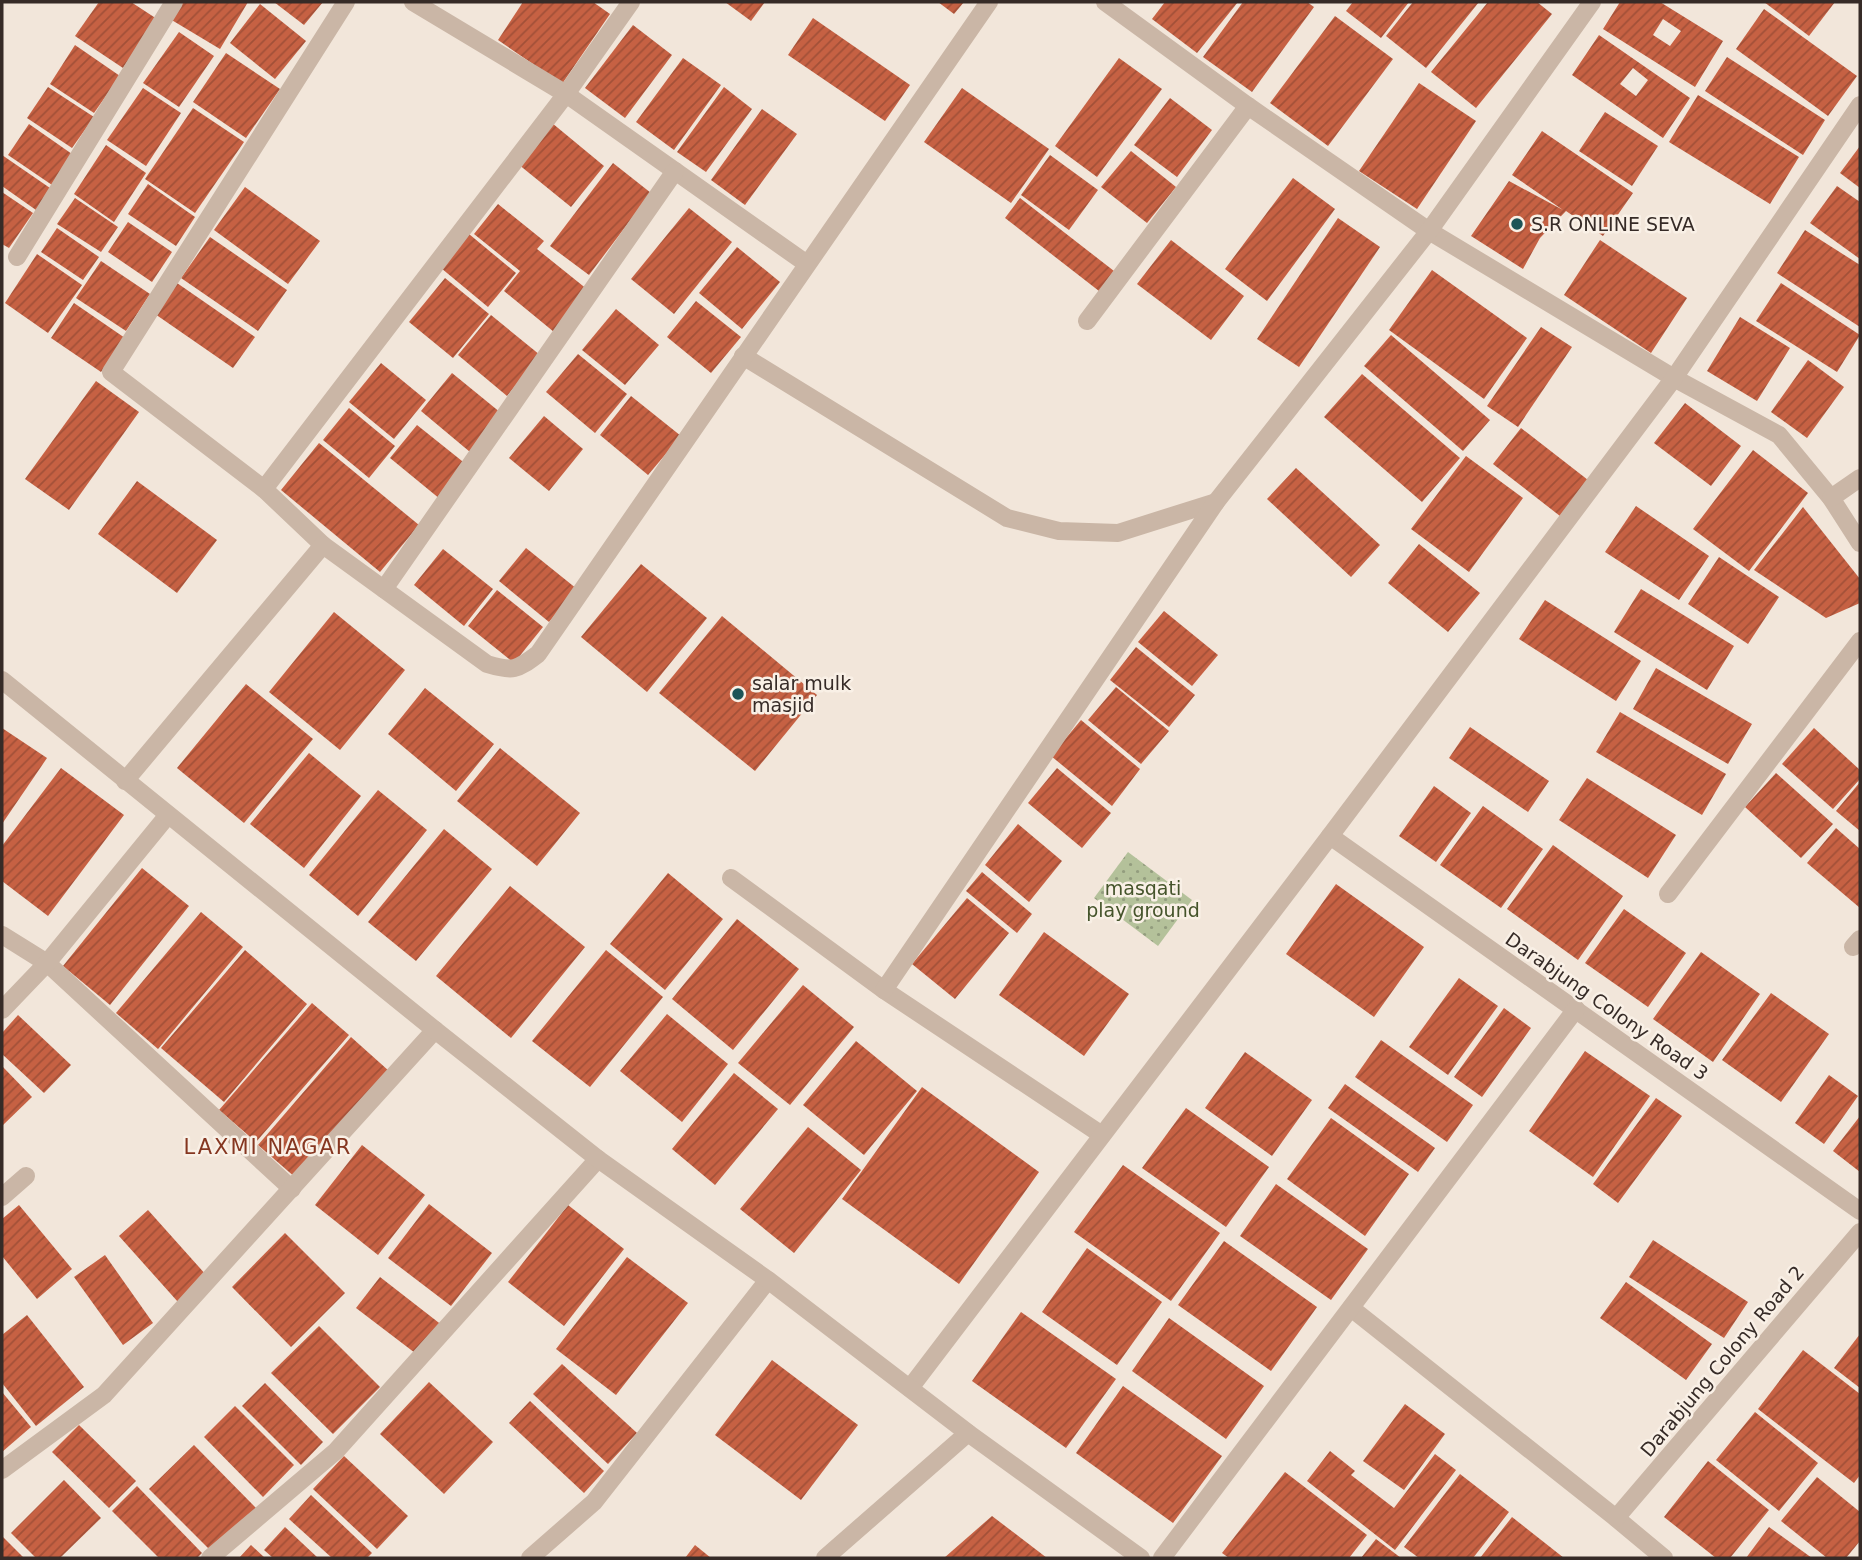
<svg xmlns="http://www.w3.org/2000/svg" width="1862" height="1560" viewBox="0 0 1862 1560" font-family="'DejaVu Sans',sans-serif">
	<style>
		.park { fill: url(#park-dots) }
		.building { fill: url(#building-hatch); fill-rule: evenodd }
		.lines { fill: none; stroke-linecap: round; stroke-linejoin: round }
		.minor { stroke: #cab6a6; stroke-width: 18 }
		.tertiary { stroke: #cab6a6; stroke-width: 18 }
		.poi-dot { fill: #1c5457; stroke: #f9f0e6; stroke-width: 2.5 }
		.labels { text-anchor: middle; stroke-width: 5; stroke-linejoin: round; paint-order: stroke }
		.poi-label { font-size: 19px; fill: #362b27; stroke: #f9f0e6; text-anchor: start }
		.park-label { font-size: 19px; fill: #45542b; stroke: #f9f0e6 }
		.street-label { font-size: 19px; fill: #362b27; stroke: #f9f0e6 }
		.neighbourhood-label { font-size: 21px; letter-spacing: 2px; fill: #853620; stroke: #f9f0e6 }
	</style>
	<defs>
		<pattern id="park-dots" width="8" height="8" patternUnits="userSpaceOnUse" patternTransform="scale(1.75)"><rect width="8" height="8" fill="#b4c19a"/><path d="M2 2h.1M6 6h.1" fill="none" stroke="#939d7e" stroke-width="1.8" stroke-linecap="round"/></pattern>
		<pattern id="building-hatch" width="6" height="6" patternUnits="userSpaceOnUse" patternTransform="scale(1.75)"><rect width="6" height="6" fill="#c66143"/><path d="M-1 1l2-2M0 6l6-6M5 7l2-2" fill="none" stroke="#a25038"/></pattern>
	</defs>
	<rect width="100%" height="100%" fill="#f2e6da"/>
	<path class="park" d="M1128,852L1192,900L1158,946L1094,898Z"/>
	<g class="building">
		<path d="M99,2H131L157,19L123,68L75,36Z"/>
		<path d="M180,2H248L220,49L170,19Z"/>
		<path d="M274,2H323L304,25Z"/>
		<path d="M523,2H593L610,14L562,84L498,40Z"/>
		<path d="M725,2H765L751,21Z"/>
		<path d="M938,2H964L954,14Z"/>
		<path d="M1165,2H1238L1197,53L1152,19Z"/>
		<path d="M1243,2H1307L1314,7L1252,92L1203,57Z"/>
		<path d="M1353,2H1409L1381,38L1346,11Z"/>
		<path d="M1413,2H1479L1426,68L1386,36Z"/>
		<path d="M1488,2H1537L1552,14L1476,108L1431,72Z"/>
		<path d="M1620,2H1660L1723,41L1695,87L1603,29ZM1663,19L1681,31L1670,46L1653,35Z"/>
		<path d="M1764,2H1835L1809,36Z"/>
		<path d="M260,4L306,41L275,79L230,43Z"/>
		<path d="M1764,9L1857,76L1828,116L1736,49Z"/>
		<path d="M1335,16L1393,59L1328,146L1270,103Z"/>
		<path d="M813,18L910,85L885,121L788,55Z"/>
		<path d="M633,25L672,55L625,118L585,88Z"/>
		<path d="M179,32L214,56L179,107L143,83Z"/>
		<path d="M1599,35L1690,98L1663,138L1572,75ZM1633,68L1648,80L1636,96L1620,84Z"/>
		<path d="M75,45L120,76L94,113L50,84Z"/>
		<path d="M226,53L280,89L246,138L193,102Z"/>
		<path d="M1727,57L1825,120L1803,155L1705,91Z"/>
		<path d="M683,58L721,85L674,150L636,122Z"/>
		<path d="M1119,58L1162,89L1097,177L1055,146Z"/>
		<path d="M1419,83L1476,121L1417,209L1359,171Z"/>
		<path d="M48,87L94,117L72,148L27,118Z"/>
		<path d="M724,87L752,109L706,172L677,152Z"/>
		<path d="M143,88L181,113L146,166L107,140Z"/>
		<path d="M962,88L1049,149L1011,203L924,142Z"/>
		<path d="M1698,95L1799,157L1770,204L1669,142Z"/>
		<path d="M1170,98L1212,130L1177,177L1134,145Z"/>
		<path d="M193,108L244,142L195,213L145,179Z"/>
		<path d="M762,109L797,134L745,205L711,180Z"/>
		<path d="M1605,112L1658,146L1632,186L1579,151Z"/>
		<path d="M552,123L604,166L571,207L518,164Z"/>
		<path d="M29,124L72,154L52,185L8,155Z"/>
		<path d="M1542,131L1633,193L1603,236L1566,211L1540,238L1523,269L1471,236L1509,181L1563,210L1512,175Z"/>
		<path d="M106,145L146,173L114,222L74,194Z"/>
		<path d="M1860,146V188L1840,173Z"/>
		<path d="M1131,151L1176,187L1147,223L1101,187Z"/>
		<path d="M2,155L50,188L36,210L2,186Z"/>
		<path d="M1050,155L1098,190L1069,230L1021,195Z"/>
		<path d="M613,163L651,193L589,275L550,246Z"/>
		<path d="M1293,178L1335,209L1267,301L1225,269Z"/>
		<path d="M148,184L195,217L176,246L128,214Z"/>
		<path d="M1837,186L1860,202V259L1810,223Z"/>
		<path d="M245,187L320,241L288,284L214,230Z"/>
		<path d="M2,192L33,213L9,248L2,244Z"/>
		<path d="M75,198L118,227L101,252L57,224Z"/>
		<path d="M1020,198L1114,271L1099,291L1005,218Z"/>
		<path d="M498,204L544,241L537,249L588,290L554,332L504,291L520,271L474,234Z"/>
		<path d="M689,208L732,242L674,314L631,279Z"/>
		<path d="M1338,218L1380,247L1299,367L1257,339Z"/>
		<path d="M128,222L172,252L152,282L108,252Z"/>
		<path d="M57,228L99,257L83,280L41,252Z"/>
		<path d="M1805,230L1860,265V327L1777,273Z"/>
		<path d="M469,234L516,273L488,307L441,268Z"/>
		<path d="M210,237L287,290L258,331L181,278Z"/>
		<path d="M1171,240L1244,296L1211,340L1137,284Z"/>
		<path d="M1600,240L1687,298L1651,353L1564,295Z"/>
		<path d="M737,247L780,282L742,329L699,293Z"/>
		<path d="M37,254L82,285L48,333L5,303Z"/>
		<path d="M101,261L150,294L126,331L76,298Z"/>
		<path d="M1432,270L1527,338L1484,399L1389,330Z"/>
		<path d="M445,278L489,314L453,358L409,322Z"/>
		<path d="M177,283L255,337L233,368L155,314Z"/>
		<path d="M1781,283L1860,335L1837,372L1756,321Z"/>
		<path d="M696,301L741,337L711,373L667,337Z"/>
		<path d="M74,303L125,338L101,372L51,338Z"/>
		<path d="M616,309L659,345L625,385L582,350Z"/>
		<path d="M491,315L540,355L507,396L458,355Z"/>
		<path d="M1740,317L1790,348L1757,401L1707,371Z"/>
		<path d="M1541,327L1572,347L1518,427L1487,406Z"/>
		<path d="M1391,335L1490,420L1463,451L1364,366Z"/>
		<path d="M578,354L627,394L595,433L546,392Z"/>
		<path d="M1808,360L1844,387L1807,438L1771,412Z"/>
		<path d="M381,363L426,400L394,439L349,402Z"/>
		<path d="M452,373L501,413L470,452L421,411Z"/>
		<path d="M1362,374L1460,458L1422,502L1324,417Z"/>
		<path d="M96,381L139,412L69,510L25,479Z"/>
		<path d="M631,396L681,436L648,475L600,435Z"/>
		<path d="M1685,403L1741,446L1711,486L1654,443Z"/>
		<path d="M349,408L395,446L369,478L323,440Z"/>
		<path d="M544,416L583,449L549,491L509,458Z"/>
		<path d="M417,425L467,465L440,499L390,458Z"/>
		<path d="M1521,428L1588,480L1560,516L1493,464Z"/>
		<path d="M319,443L419,525L380,572L281,490Z"/>
		<path d="M1753,450L1808,493L1749,571L1693,529Z"/>
		<path d="M1466,456L1523,498L1469,572L1411,529Z"/>
		<path d="M1296,468L1380,545L1351,577L1267,499Z"/>
		<path d="M137,481L217,540L177,593L98,534Z"/>
		<path d="M1636,506L1709,556L1679,600L1605,552Z"/>
		<path d="M1803,507L1860,579V603L1826,618L1754,570Z"/>
		<path d="M1419,544L1480,593L1448,632L1388,583Z"/>
		<path d="M526,548L577,589L549,622L499,581Z"/>
		<path d="M443,549L493,589L464,626L414,585Z"/>
		<path d="M1719,557L1779,597L1748,644L1688,604Z"/>
		<path d="M641,564L707,618L647,692L581,637Z"/>
		<path d="M1641,589L1734,646L1707,690L1614,632Z"/>
		<path d="M497,590L543,627L514,663L468,626Z"/>
		<path d="M1545,600L1641,661L1616,701L1519,639Z"/>
		<path d="M1164,611L1218,655L1192,686L1138,642Z"/>
		<path d="M334,612L405,670L340,750L269,692Z"/>
		<path d="M722,616L817,695L755,771L659,693Z"/>
		<path d="M1136,647L1195,695L1169,727L1110,680Z"/>
		<path d="M1656,668L1752,724L1728,764L1633,709Z"/>
		<path d="M246,684L313,739L244,823L177,768Z"/>
		<path d="M1116,687L1169,731L1141,764L1088,720Z"/>
		<path d="M425,688L494,744L456,791L388,734Z"/>
		<path d="M1620,712L1726,774L1702,815L1596,752Z"/>
		<path d="M1081,720L1140,769L1112,806L1051,756Z"/>
		<path d="M1470,727L1549,781L1528,812L1449,758Z"/>
		<path d="M2,728L47,758L2,824Z"/>
		<path d="M1814,728L1860,770V779L1833,809L1782,764Z"/>
		<path d="M500,748L580,813L537,866L457,801Z"/>
		<path d="M309,753L361,796L304,868L250,824Z"/>
		<path d="M61,768L124,815L48,916L2,881V846Z"/>
		<path d="M1057,768L1111,813L1082,848L1028,803Z"/>
		<path d="M1776,773L1833,824L1801,858L1745,807Z"/>
		<path d="M1587,778L1676,835L1648,878L1559,820Z"/>
		<path d="M1860,782V831L1836,811Z"/>
		<path d="M1434,786L1471,813L1436,862L1399,836Z"/>
		<path d="M378,790L427,830L358,916L309,875Z"/>
		<path d="M1483,806L1543,849L1501,908L1440,865Z"/>
		<path d="M1018,824L1062,861L1029,902L985,865Z"/>
		<path d="M1836,828L1860,849V908L1807,863Z"/>
		<path d="M444,829L492,869L416,961L368,922Z"/>
		<path d="M1553,845L1623,896L1578,960L1507,909Z"/>
		<path d="M142,868L189,906L110,1005L63,966Z"/>
		<path d="M982,872L1032,914L1017,933L966,891Z"/>
		<path d="M668,873L723,919L665,990L610,944Z"/>
		<path d="M1336,884L1424,947L1374,1017L1286,954Z"/>
		<path d="M510,886L585,947L511,1038L436,976Z"/>
		<path d="M967,898L1009,933L955,999L912,964Z"/>
		<path d="M1624,909L1686,953L1648,1007L1585,963Z"/>
		<path d="M201,912L243,947L158,1049L116,1013Z"/>
		<path d="M737,919L799,969L733,1050L672,999Z"/>
		<path d="M1044,932L1129,994L1084,1056L999,995Z"/>
		<path d="M245,950L307,1004L224,1102L161,1048Z"/>
		<path d="M606,950L663,997L590,1087L532,1041Z"/>
		<path d="M1701,952L1760,994L1713,1062L1653,1019Z"/>
		<path d="M1459,978L1498,1006L1448,1075L1409,1047Z"/>
		<path d="M803,985L854,1027L790,1105L738,1063Z"/>
		<path d="M1771,993L1829,1034L1781,1102L1722,1060Z"/>
		<path d="M312,1003L349,1035L256,1142L219,1110Z"/>
		<path d="M1504,1008L1531,1028L1482,1097L1454,1077Z"/>
		<path d="M667,1014L728,1064L682,1122L620,1071Z"/>
		<path d="M18,1015L71,1065L44,1093L2,1054V1033Z"/>
		<path d="M351,1037L389,1071L296,1178L258,1145Z"/>
		<path d="M1381,1040L1473,1105L1447,1142L1355,1077Z"/>
		<path d="M856,1041L917,1091L864,1155L803,1105Z"/>
		<path d="M1585,1051L1650,1096L1593,1177L1529,1131Z"/>
		<path d="M1245,1052L1312,1100L1272,1156L1205,1108Z"/>
		<path d="M2,1066L32,1097L2,1126Z"/>
		<path d="M734,1073L778,1109L715,1185L672,1149Z"/>
		<path d="M1829,1075L1858,1096L1824,1144L1795,1123Z"/>
		<path d="M1345,1084L1435,1148L1418,1172L1328,1108Z"/>
		<path d="M922,1087L1039,1172L959,1284L842,1199Z"/>
		<path d="M1656,1098L1682,1116L1618,1203L1593,1184Z"/>
		<path d="M1186,1108L1269,1167L1226,1227L1142,1168Z"/>
		<path d="M1860,1116V1172L1833,1151Z"/>
		<path d="M1331,1118L1409,1174L1365,1236L1287,1179Z"/>
		<path d="M808,1127L861,1170L794,1253L740,1209Z"/>
		<path d="M362,1145L425,1195L378,1255L315,1205Z"/>
		<path d="M1123,1165L1220,1233L1171,1301L1074,1232Z"/>
		<path d="M1276,1184L1368,1249L1331,1300L1240,1236Z"/>
		<path d="M429,1204L492,1253L451,1306L388,1258Z"/>
		<path d="M19,1205L72,1269L37,1299L2,1256V1219Z"/>
		<path d="M568,1205L624,1249L564,1326L508,1282Z"/>
		<path d="M148,1210L207,1276L178,1302L119,1236Z"/>
		<path d="M285,1233L345,1293L291,1347L232,1287Z"/>
		<path d="M1653,1240L1748,1302L1724,1338L1629,1277Z"/>
		<path d="M1224,1241L1317,1307L1271,1371L1178,1305Z"/>
		<path d="M1087,1248L1162,1302L1117,1365L1042,1312Z"/>
		<path d="M105,1255L153,1323L123,1345L74,1277Z"/>
		<path d="M627,1257L688,1303L616,1395L556,1349Z"/>
		<path d="M380,1277L443,1326L419,1356L356,1308Z"/>
		<path d="M1626,1282L1712,1344L1686,1380L1600,1318Z"/>
		<path d="M1021,1312L1116,1379L1066,1448L972,1381Z"/>
		<path d="M27,1315L84,1387L36,1426L2,1383V1335Z"/>
		<path d="M1169,1318L1264,1386L1226,1439L1132,1371Z"/>
		<path d="M319,1326L380,1387L333,1434L271,1373Z"/>
		<path d="M1860,1334V1388L1834,1368Z"/>
		<path d="M1803,1350L1860,1394V1475L1854,1483L1758,1409Z"/>
		<path d="M772,1360L858,1425L801,1500L715,1435Z"/>
		<path d="M562,1364L637,1433L608,1464L533,1394Z"/>
		<path d="M429,1382L493,1442L444,1494L380,1434Z"/>
		<path d="M265,1383L323,1442L301,1465L242,1406Z"/>
		<path d="M1123,1386L1222,1456L1173,1523L1076,1453Z"/>
		<path d="M2,1392L31,1427L2,1452Z"/>
		<path d="M530,1401L604,1471L584,1493L509,1423Z"/>
		<path d="M1405,1404L1445,1434L1404,1490L1363,1461Z"/>
		<path d="M235,1406L294,1465L263,1497L204,1437Z"/>
		<path d="M1755,1412L1818,1463L1779,1511L1716,1460Z"/>
		<path d="M79,1425L136,1481L109,1508L52,1452Z"/>
		<path d="M194,1445L256,1508L212,1552L149,1489Z"/>
		<path d="M1330,1451L1355,1471L1351,1475L1394,1508L1435,1454L1456,1470L1395,1550L1307,1481Z"/>
		<path d="M344,1456L408,1516L377,1549L313,1489Z"/>
		<path d="M1708,1461L1769,1510L1730,1558H1716L1664,1517Z"/>
		<path d="M1285,1472L1367,1535L1349,1558H1229L1222,1553Z"/>
		<path d="M1460,1474L1509,1512L1473,1558H1419L1404,1547Z"/>
		<path d="M1817,1477L1860,1512V1541L1846,1558H1827L1781,1521Z"/>
		<path d="M64,1480L101,1518L60,1558H36L11,1533Z"/>
		<path d="M137,1486L202,1553L197,1558H159L112,1511Z"/>
		<path d="M311,1495L372,1553L367,1558H332L289,1519Z"/>
		<path d="M992,1516L1047,1558H944Z"/>
		<path d="M1512,1517L1564,1558H1480Z"/>
		<path d="M285,1527L318,1558H273L264,1550Z"/>
		<path d="M1769,1527L1812,1558H1746Z"/>
		<path d="M2,1536L24,1558H2Z"/>
		<path d="M1376,1539L1401,1558H1361Z"/>
		<path d="M251,1545L265,1558H239Z"/>
		<path d="M695,1545L711,1558H685Z"/>
	</g>
	<g class="lines">
		<g class="minor">
			<path d="M413,2L566,94L807,264"/>
			<path d="M1105,2L1248,106L1429,231L1674,378L1779,435L1831,498L1860,543"/>
			<path d="M17,257L174,2"/>
			<path d="M1087,321L1248,106"/>
			<path d="M743,356L1007,518L1059,531L1118,533L1216,502"/>
			<path d="M264,489L566,94L631,2"/>
			<path d="M1831,498L1860,478"/>
			<path d="M323,545L264,489L111,372L346,2"/>
			<path d="M384,589L675,171"/>
			<path d="M125,781L323,545L487,664C513,672 517,670 538,654L989,2"/>
			<path d="M1330,836L1860,1211"/>
			<path d="M731,878L884,990L1102,1135"/>
			<path d="M1668,894L1860,641"/>
			<path d="M2,935L47,963L292,1189"/>
			<path d="M1853,947L1860,939"/>
			<path d="M884,990L1216,502L1429,231L1592,2"/>
			<path d="M2,1010L47,963L168,815"/>
			<path d="M2,1197L26,1176"/>
			<path d="M1351,1308L1616,1518L1664,1558"/>
			<path d="M910,1388L1330,836L1674,378L1860,105"/>
			<path d="M2,1470L104,1395L435,1030"/>
			<path d="M1616,1518L1860,1232"/>
			<path d="M210,1558L336,1451L598,1159"/>
			<path d="M530,1558L594,1502L768,1280"/>
			<path d="M825,1558L968,1433"/>
			<path d="M1162,1558L1576,1009"/>
		</g>
		<path class="tertiary" d="M2,680L435,1030L598,1159L768,1280L968,1433L1141,1558"/>
	</g>
	<g class="poi-dot">
		<circle cx="1517" cy="224" r="7"/>
		<circle cx="738" cy="694" r="7"/>
	</g>
	<g class="labels">
		<g class="poi-label">
			<text x="1531" y="231">S.R ONLINE SEVA</text>
			<text x="752" y="690">salar mulk<tspan x="752" dy="22">masjid</tspan></text>
		</g>
		<g class="park-label">
			<text x="1143" y="895">masqati<tspan x="1143" dy="22">play ground</tspan></text>
		</g>
		<g class="street-label">
			<text transform="translate(1607 1006) rotate(35)" y="7">Darabjung Colony Road 3</text>
			<text transform="translate(1722 1361) rotate(-50)" y="7">Darabjung Colony Road 2</text>
		</g>
		<g class="neighbourhood-label">
			<text x="268" y="1154">LAXMI NAGAR</text>
		</g>
	</g>
	<rect width="1862" height="1560" fill="none" stroke="#362b27" stroke-width="7"/>
</svg>
